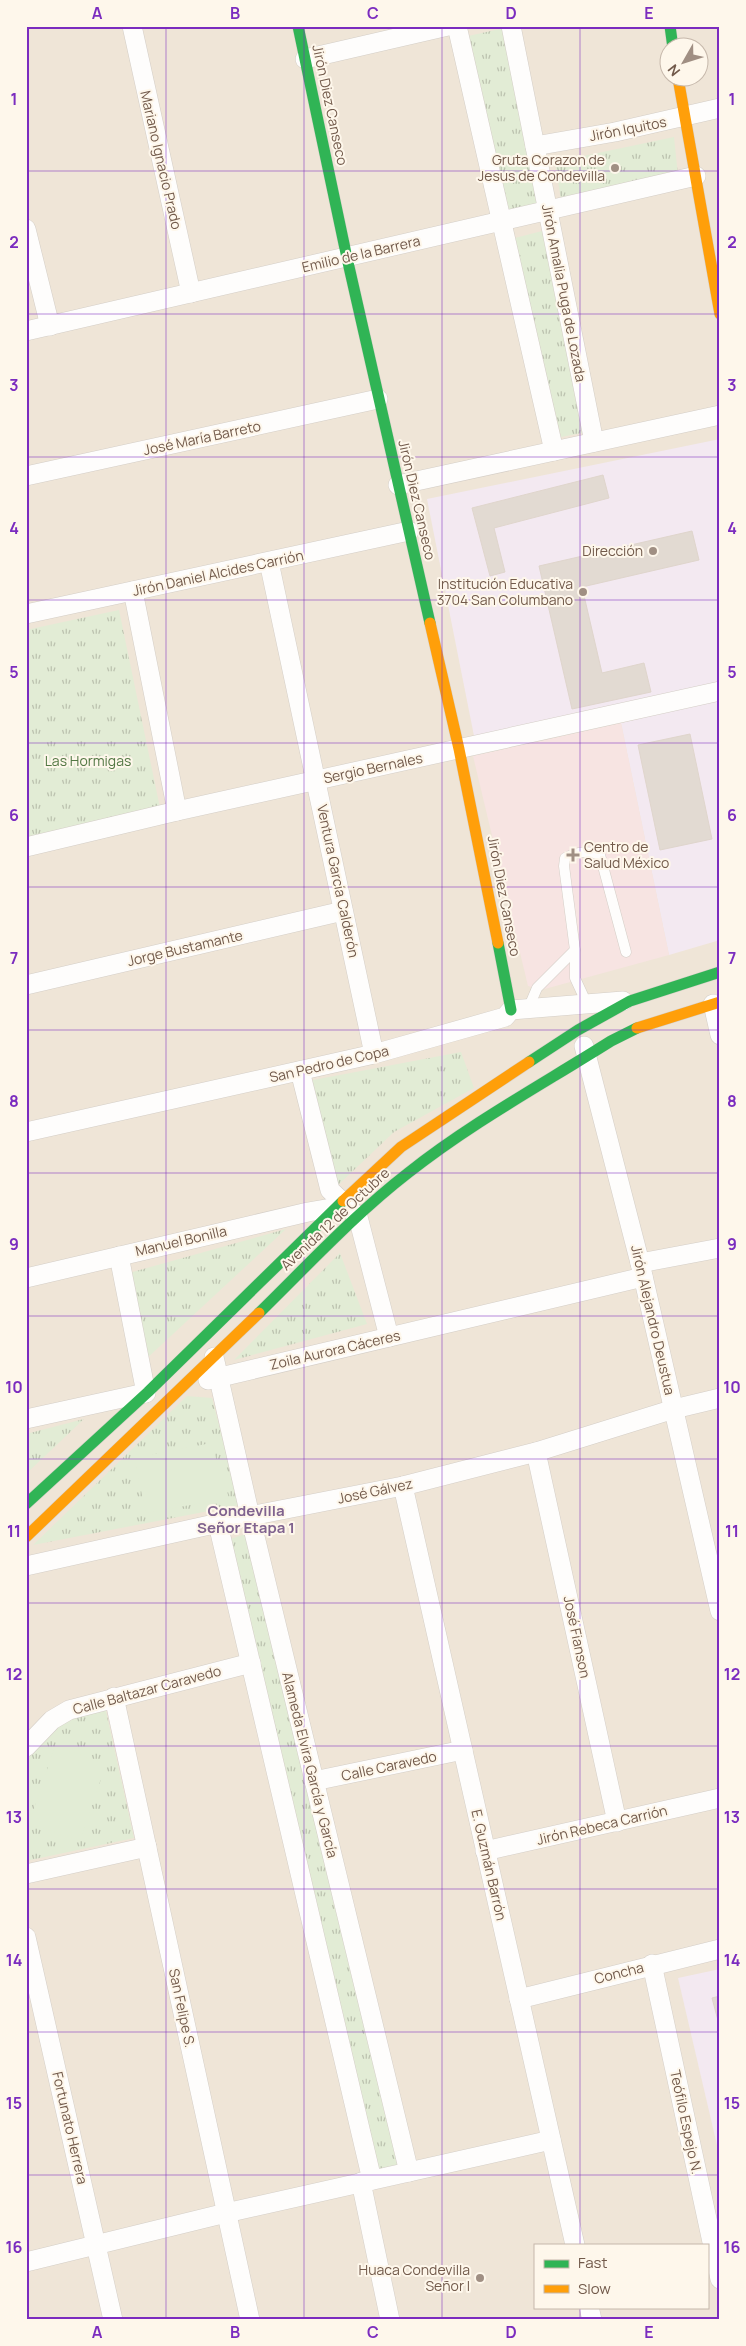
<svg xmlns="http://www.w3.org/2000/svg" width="746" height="2346" viewBox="0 0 746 2346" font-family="Manrope,sans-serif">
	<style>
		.residential { fill: #efe5d7; fill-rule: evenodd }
		.education { fill: #f3e9f1 }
		.medical { fill: #f7e4e2 }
		.park { fill: url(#park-tufts) }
		.garden { fill: #e2ecd5 }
		.building { fill: #e2dad2; stroke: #dfd5cc }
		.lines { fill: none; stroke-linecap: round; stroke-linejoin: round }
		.lane-casing { stroke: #d4cec7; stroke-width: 11 }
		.street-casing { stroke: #d4cec7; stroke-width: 20 }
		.fast-casing { stroke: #d6cfc8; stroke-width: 12 }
		.slow-casing { stroke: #d6cfc8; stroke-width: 12 }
		.lane { stroke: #fefdfc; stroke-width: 10 }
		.street { stroke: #fefdfc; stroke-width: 19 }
		.fast { stroke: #30b455; stroke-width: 11 }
		.slow { stroke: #ff9f0a; stroke-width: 11 }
		.grid { fill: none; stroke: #7b2cbf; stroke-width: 1; stroke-opacity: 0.55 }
		.poi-dot { fill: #a08f83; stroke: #fef7eb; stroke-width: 2 }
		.labels { text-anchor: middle; stroke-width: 4; stroke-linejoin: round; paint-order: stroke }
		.street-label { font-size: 14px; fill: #725a4b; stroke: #fef7eb }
		.poi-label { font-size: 14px; fill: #725a4b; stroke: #fef7eb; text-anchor: end }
		.park-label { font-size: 14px; fill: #537844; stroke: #fef7eb }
		.neighbourhood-label { font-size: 15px; font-weight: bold; fill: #80638f; stroke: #fef7eb }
		.neatline { fill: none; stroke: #7b2cbf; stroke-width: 2 }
		.grid-label { font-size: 16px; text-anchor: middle; font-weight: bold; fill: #7b2cbf }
	</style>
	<defs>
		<pattern id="park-tufts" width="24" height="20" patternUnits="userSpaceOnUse" patternTransform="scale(1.25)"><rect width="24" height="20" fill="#e2ecd5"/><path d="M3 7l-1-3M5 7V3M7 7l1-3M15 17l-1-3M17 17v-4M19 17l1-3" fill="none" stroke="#bcc2af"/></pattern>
	</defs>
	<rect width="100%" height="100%" fill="#f6f2ea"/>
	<path class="residential" d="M26,26H720V2320H26ZM668,48H698V78H668ZM535,2245H707V2307H535Z"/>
	<g class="education">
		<path d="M720,439V685L475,741L427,499Z"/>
		<path d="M720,699V940L669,955L621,723Z"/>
		<path d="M720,1969V2158L678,1978Z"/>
	</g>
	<path class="medical" d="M621,723L669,955L541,990L528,986L473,756Z"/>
	<g class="park">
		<path d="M504,28L539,204L505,214L464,37Z"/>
		<path d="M674,137L678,175L561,200L555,162Z"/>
		<path d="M546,230L582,433L561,437L511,239Z"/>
		<path d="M119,610L160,808L26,838V630Z"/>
		<path d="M461,1052L474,1088L394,1132L335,1188L308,1081Z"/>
		<path d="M286,1229L144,1361L129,1273Z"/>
		<path d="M340,1253L367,1324L234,1360Z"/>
		<path d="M187,1396L212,1398L240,1505L33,1545Z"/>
		<path d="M84,1419L26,1474V1434Z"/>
		<path d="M245,1534L401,2169L378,2172L228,1540Z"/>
		<path d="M100,1706L106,1711L134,1838L26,1861V1756L51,1729L65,1718Z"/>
	</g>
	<g class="garden">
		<path d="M211,1443L229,1498L146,1513L134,1458Z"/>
		<path d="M55,1746L106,1764L80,1841L29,1823Z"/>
	</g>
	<g class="building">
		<path d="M603,475L609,498L494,528L505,572L490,576L472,508Z"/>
		<path d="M692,531L699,560L582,587L602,673L644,663L651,692L572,709L539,566Z"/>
		<path d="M690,734L712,839L660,850L638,745Z"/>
		<path d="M720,1996V2028L712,1998Z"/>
	</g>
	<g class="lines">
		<defs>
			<g id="lane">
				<path d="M587,1004L575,978V950L564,866L565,858C576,852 589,850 600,855L626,952"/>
				<path d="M528,1009L537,988L575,950"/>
			</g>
			<g id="street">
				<path d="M132,26L191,293"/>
				<path d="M457,26L554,451"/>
				<path d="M511,26L594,442"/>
				<path d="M305,59L448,26"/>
				<path d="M535,146L615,132L720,108"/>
				<path d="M26,229L50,326"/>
				<path d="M26,331L696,176"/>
				<path d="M26,476L378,399"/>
				<path d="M398,485L720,415"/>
				<path d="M269,562L374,1054"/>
				<path d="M133,591L177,811"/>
				<path d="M26,614L409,531"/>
				<path d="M26,847L177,811L720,691"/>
				<path d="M26,985L343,911"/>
				<path d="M713,1004L720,1035"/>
				<path d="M584,1046L640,1263L720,1611"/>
				<path d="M300,1071L330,1190L358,1217L389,1337"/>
				<path d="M26,1132L374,1054L505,1017L511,1010L623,1001"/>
				<path d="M119,1256L146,1393"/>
				<path d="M640,1263L720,1248"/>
				<path d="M26,1278L308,1212L337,1207"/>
				<path d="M214,1357L250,1516L409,2172"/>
				<path d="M208,1380L643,1277"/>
				<path d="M26,1419L145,1393"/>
				<path d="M536,1452L617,1822"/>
				<path d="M403,1486L575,2245"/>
				<path d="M218,1524L372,2180"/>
				<path d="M26,1566L250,1516L403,1486L536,1452L674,1409L720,1398"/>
				<path d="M114,1697L250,2320"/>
				<path d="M26,1747L52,1720L69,1710L251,1663"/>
				<path d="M314,1781L463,1750"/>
				<path d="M485,1851L720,1798"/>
				<path d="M26,1874L147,1847"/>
				<path d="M26,1937L113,2320"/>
				<path d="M652,1964L720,2279"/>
				<path d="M519,1999L720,1949"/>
				<path d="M361,2182L390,2320"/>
				<path d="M26,2262L226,2213L551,2140"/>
				<path d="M589,2307L592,2320"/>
			</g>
			<g id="fast">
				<path d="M298,26L347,258L430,623"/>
				<path d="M670,26L673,48"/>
				<path d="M498,943L511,1010"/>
				<path d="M529,1062L578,1030L630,1001L720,972"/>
				<path d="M259,1313C307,1266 355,1214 408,1173C471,1123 543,1084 611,1041L637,1028"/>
				<path d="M26,1504L148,1392L343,1201"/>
			</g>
			<g id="slow">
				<path d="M678,78L720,314"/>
				<path d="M430,623L459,749L498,943"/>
				<path d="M637,1028L720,1002"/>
				<path d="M343,1201L401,1147L529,1062"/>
				<path d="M26,1537L259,1313"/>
			</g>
		</defs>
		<use href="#lane" class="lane-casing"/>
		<use href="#street" class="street-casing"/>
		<use href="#fast" class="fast-casing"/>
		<use href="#slow" class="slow-casing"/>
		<use href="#lane" class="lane"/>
		<use href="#street" class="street"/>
		<use href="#fast" class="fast"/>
		<use href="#slow" class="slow"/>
	</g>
	<path class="grid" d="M166,26V2320M304,26V2320M442,26V2320M580,26V2245M26,171H720M26,314H720M26,457H720M26,600H720M26,743H720M26,887H720M26,1030H720M26,1173H720M26,1316H720M26,1459H720M26,1603H720M26,1746H720M26,1889H720M26,2032H720M26,2175H720M580,2307V2320"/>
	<g class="poi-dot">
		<circle cx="615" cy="168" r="5"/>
		<circle cx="653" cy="551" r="5"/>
		<circle cx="583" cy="592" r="5"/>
		<path d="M570.5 847.5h5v5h5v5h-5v5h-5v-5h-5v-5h5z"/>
		<circle cx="480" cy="2278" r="5"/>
	</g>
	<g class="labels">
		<g class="street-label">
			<text transform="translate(330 105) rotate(78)" y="5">Jirón Diez Canseco</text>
			<text transform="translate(628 129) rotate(-11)" y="5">Jirón Iquitos</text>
			<text transform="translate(161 160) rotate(77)" y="5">Mariano Ignacio Prado</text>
			<text transform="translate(361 254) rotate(-13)" y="5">Emilio de la Barrera</text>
			<text transform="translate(564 293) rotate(79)" y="5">Jirón Amalia Puga de Lozada</text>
			<text transform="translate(202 438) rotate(-12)" y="5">José María Barreto</text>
			<text transform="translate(417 500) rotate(77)" y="5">Jirón Diez Canseco</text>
			<text transform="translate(218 573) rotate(-12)" y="5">Jirón Daniel Alcides Carrión</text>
			<text transform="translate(373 768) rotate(-12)" y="5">Sergio Bernales</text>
			<text transform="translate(338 881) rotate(78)" y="5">Ventura García Calderón</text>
			<text transform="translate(504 896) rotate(79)" y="5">Jirón Diez Canseco</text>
			<text transform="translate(185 948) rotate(-13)" y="5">Jorge Bustamante</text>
			<text transform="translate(329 1064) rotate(-13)" y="5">San Pedro de Copa</text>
			<text transform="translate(335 1219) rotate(-43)" y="5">Avenida 12 de Octubre</text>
			<text transform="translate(181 1241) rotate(-13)" y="5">Manuel Bonilla</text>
			<text transform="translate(653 1320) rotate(77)" y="5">Jirón Alejandro Deustua</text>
			<text transform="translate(335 1350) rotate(-13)" y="5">Zoila Aurora Cáceres</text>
			<text transform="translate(375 1491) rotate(-12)" y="5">José Gálvez</text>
			<text transform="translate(577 1637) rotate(78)" y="5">José Fianson</text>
			<text transform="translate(147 1690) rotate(-15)" y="5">Calle Baltazar Caravedo</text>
			<text transform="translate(310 1765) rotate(76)" y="5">Alameda Elvira García y García</text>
			<text transform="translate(389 1766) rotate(-12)" y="5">Calle Caravedo</text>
			<text transform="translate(602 1825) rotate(-13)" y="5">Jirón Rebeca Carrión</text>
			<text transform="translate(489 1865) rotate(77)" y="5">E. Guzmán Barrón</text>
			<text transform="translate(619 1973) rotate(-14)" y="5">Concha</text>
			<text transform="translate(182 2008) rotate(78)" y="5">San Felipe S.</text>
			<text transform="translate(686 2122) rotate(78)" y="5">Teófilo Espejo N.</text>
			<text transform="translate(70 2128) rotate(77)" y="5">Fortunato Herrera</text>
		</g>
		<g class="poi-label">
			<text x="605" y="165">Gruta Corazon de<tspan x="605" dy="16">Jesus de Condevilla</tspan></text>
			<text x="643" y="556">Dirección</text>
			<text x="573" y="589">Institución Educativa<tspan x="573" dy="16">3704 San Columbano</tspan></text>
			<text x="584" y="852" text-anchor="start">Centro de<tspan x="584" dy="16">Salud México</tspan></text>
			<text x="470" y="2275">Huaca Condevilla<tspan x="470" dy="16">Señor I</tspan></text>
		</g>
		<g class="park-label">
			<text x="88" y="766">Las Hormigas</text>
		</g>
		<g class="neighbourhood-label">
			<text x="246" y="1516">Condevilla<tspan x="246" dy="17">Señor Etapa 1</tspan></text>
		</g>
	</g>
	<rect width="746" height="2346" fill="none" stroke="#fef7eb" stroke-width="55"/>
	<rect x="534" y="2244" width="175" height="65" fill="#fef7eb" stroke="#c6b8ab"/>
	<rect x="544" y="2260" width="25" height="8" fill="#30b455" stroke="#c6b8ab"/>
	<text x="578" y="2268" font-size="15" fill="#725a4b">Fast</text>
	<rect x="544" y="2285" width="25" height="8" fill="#ff9f0a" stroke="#c6b8ab"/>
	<text x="578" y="2294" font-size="15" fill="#725a4b">Slow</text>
	<g transform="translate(684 62) rotate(231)"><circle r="24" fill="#fef7eb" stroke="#c6b8ab"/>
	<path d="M0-4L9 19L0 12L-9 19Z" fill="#a08f83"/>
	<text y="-8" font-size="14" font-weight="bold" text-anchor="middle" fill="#725a4b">N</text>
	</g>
	<rect x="28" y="28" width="690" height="2290" class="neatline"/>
	<g class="grid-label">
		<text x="97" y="19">A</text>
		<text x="235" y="19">B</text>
		<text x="373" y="19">C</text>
		<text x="511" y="19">D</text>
		<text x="649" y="19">E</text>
		<text x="14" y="105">1</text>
		<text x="732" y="105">1</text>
		<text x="14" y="248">2</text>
		<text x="732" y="248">2</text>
		<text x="14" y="391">3</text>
		<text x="732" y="391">3</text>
		<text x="14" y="534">4</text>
		<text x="732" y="534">4</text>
		<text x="14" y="678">5</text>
		<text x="732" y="678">5</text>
		<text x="14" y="821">6</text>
		<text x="732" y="821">6</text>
		<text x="14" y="964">7</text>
		<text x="732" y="964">7</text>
		<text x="14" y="1107">8</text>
		<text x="732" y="1107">8</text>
		<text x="14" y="1250">9</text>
		<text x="732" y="1250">9</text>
		<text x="14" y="1393">10</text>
		<text x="732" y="1393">10</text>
		<text x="14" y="1537">11</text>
		<text x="732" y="1537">11</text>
		<text x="14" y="1680">12</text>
		<text x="732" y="1680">12</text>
		<text x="14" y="1823">13</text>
		<text x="732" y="1823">13</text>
		<text x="14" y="1966">14</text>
		<text x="732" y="1966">14</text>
		<text x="14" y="2109">15</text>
		<text x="732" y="2109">15</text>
		<text x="14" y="2253">16</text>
		<text x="732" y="2253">16</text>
		<text x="97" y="2338">A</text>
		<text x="235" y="2338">B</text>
		<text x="373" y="2338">C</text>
		<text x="511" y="2338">D</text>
		<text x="649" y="2338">E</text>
	</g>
</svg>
